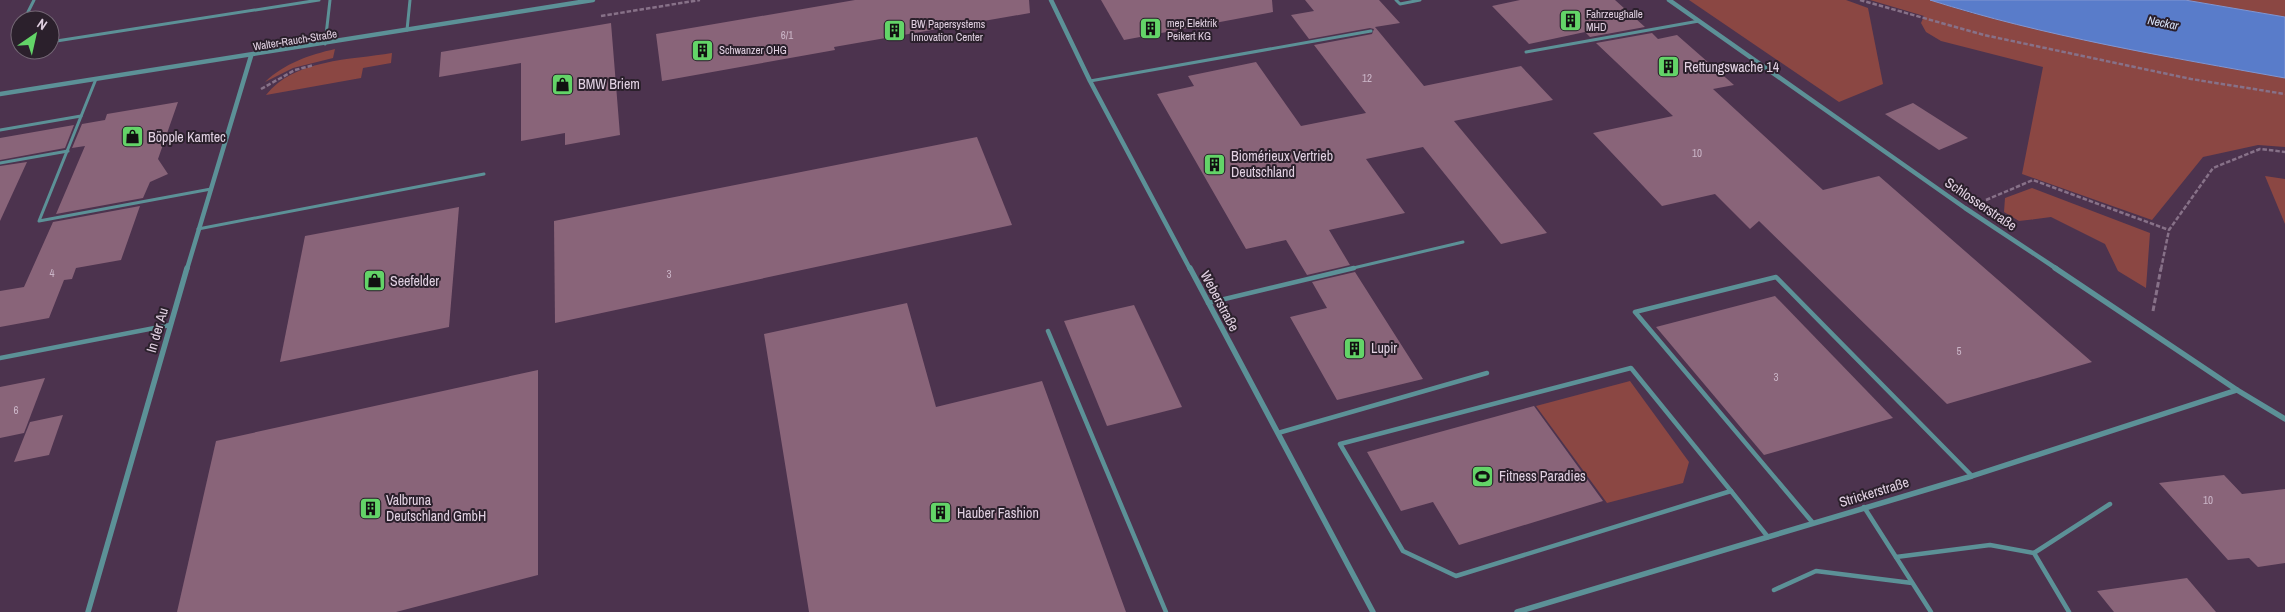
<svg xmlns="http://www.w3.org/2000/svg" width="2285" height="612" viewBox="0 0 2285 612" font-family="'Archivo Narrow',sans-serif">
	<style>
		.green { fill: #8b4743 }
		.water { fill: #597cca; stroke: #8296d1 }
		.building { fill: #896479 }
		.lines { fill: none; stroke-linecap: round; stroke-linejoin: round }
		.path-far1 { stroke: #877188; stroke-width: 2.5; stroke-dasharray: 4.5 2; stroke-linecap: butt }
		.path { stroke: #877188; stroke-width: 3; stroke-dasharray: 5.5 2.5; stroke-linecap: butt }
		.lane-far1 { stroke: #5c9197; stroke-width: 3 }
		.lane { stroke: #5c9197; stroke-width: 4.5 }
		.street-far1 { stroke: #5c9197; stroke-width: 4.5 }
		.street { stroke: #5c9197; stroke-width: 5.5 }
		.labels { text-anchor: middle; stroke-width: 4; stroke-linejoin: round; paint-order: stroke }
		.far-poi-label { font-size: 11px; fill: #e1d1e2; stroke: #2b202c; text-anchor: start }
		.number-label { font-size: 11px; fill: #cbb6c8 }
		.far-street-label { font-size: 11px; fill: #e1d1e2; stroke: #2b202c }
		.far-water-label { font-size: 12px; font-style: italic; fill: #d6e0f5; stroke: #2b202c }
		.poi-label { font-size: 14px; fill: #e1d1e2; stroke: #2b202c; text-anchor: start }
		.street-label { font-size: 14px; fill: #e1d1e2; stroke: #2b202c }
	</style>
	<rect width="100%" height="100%" fill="#4c334e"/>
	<g class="green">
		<path d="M1689,0H1846L1868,8L1883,84L1839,102Z"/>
		<path d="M1870,0H1930L1971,13L2173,58L2285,78V147L2258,145L2203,157L2152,220L2022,174L2043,67L1941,41L1926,32L1921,23L1924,16Z"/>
		<path d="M2185,0H2285V17L2279,16Z"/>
		<path d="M335,49L333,58L293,68L265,82C285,63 309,55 335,49Z"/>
		<path d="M392,53L391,63L363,68L361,78L266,95C294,59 351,60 392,53Z"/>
		<path d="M2265,176L2285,179V224Z"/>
		<path d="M2032,188L2150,233L2146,288L2118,271L2105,244L2051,217L2019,221L2004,212L2005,198Z"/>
		<path d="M1630,381L1689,462L1683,483L1607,503L1536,406Z"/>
	</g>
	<path class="water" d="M1930,0H2185L2285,17V78C2168,57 2043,36 1930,0Z"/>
	<g class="building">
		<path d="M855,0H1029L1030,13L834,47L835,50L662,81L656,34Z"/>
		<path d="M1101,0H1272L1273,12L1124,40Z"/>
		<path d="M1305,0H1379L1400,23L1375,27L1424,86L1521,66L1553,100L1454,121L1547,233L1501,244L1423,147L1366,159L1405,213L1329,230L1350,265L1307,275L1286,240L1246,249L1157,94L1194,86L1188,76L1256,62L1301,126L1366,113L1314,45L1372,34L1374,29L1370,28L1309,39L1291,15L1314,11Z"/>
		<path d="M1520,0H1615L1645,27L1590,37L1585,32L1529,44L1492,6Z"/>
		<path d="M611,23L620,135L565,145V133L521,141V63L439,77L441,52Z"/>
		<path d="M1652,33L1658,39L1677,35L1734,85L1713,89L1823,190L1879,176L2092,362L1947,404L1759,221L1750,229L1715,194L1662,206L1593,133L1673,116L1596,43Z"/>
		<path d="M178,102L158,159L168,174L150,182L143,198L56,214L85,146L72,148L82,124L105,120L107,114Z"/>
		<path d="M1913,103L1968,138L1939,150L1885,114Z"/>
		<path d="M74,125L65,148L0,160V138Z"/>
		<path d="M977,137L1012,225L555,323L554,221Z"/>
		<path d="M27,162L0,221V166Z"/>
		<path d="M140,206L121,260L76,268L72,279L64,280L49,318L0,327V291L24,287L53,222Z"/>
		<path d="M459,207L449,327L280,362L305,236Z"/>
		<path d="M1355,272L1423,379L1337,400L1290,317L1327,308L1312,282Z"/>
		<path d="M1775,296L1893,418L1764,455L1656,327Z"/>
		<path d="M907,303L936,407L1042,381L1126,612H809L764,334Z"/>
		<path d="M1134,305L1182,407L1107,426L1064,321Z"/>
		<path d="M538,370V575L396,612H177L216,441Z"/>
		<path d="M45,378L24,433L0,438V387Z"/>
		<path d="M1534,406L1603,501L1459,545L1433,502L1401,511L1367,452Z"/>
		<path d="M63,415L49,455L14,462L30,422Z"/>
		<path d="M2224,475L2242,494L2285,489V563L2258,567L2249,558L2228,560L2159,483Z"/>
		<path d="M2187,578L2216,612H2114L2097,591Z"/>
	</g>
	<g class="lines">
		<g class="path-far1">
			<path d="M1860,0L1984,35L2191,79L2285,94"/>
			<path d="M601,16L700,0"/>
			<path d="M261,89L295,70L314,65"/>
			<path d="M1986,200L2033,180L2169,230"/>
			<path d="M2161,269L2169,230L2213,168L2260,149L2285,152"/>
		</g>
		<path class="path" d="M2153,311L2161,268"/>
		<g class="lane-far1">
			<path d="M1396,0L1400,4L1420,0"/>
			<path d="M24,20L34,0"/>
			<path d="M20,28L15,38L20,40"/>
			<path d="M407,30L410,0"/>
			<path d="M50,42L319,0"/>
			<path d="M325,44L330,0"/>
			<path d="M1526,52L1699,21"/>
			<path d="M96,79L39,221L211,189"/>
			<path d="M1090,81L1371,31"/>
			<path d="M0,130L81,116"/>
			<path d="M0,163L68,151"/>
			<path d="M198,229L484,174"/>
			<path d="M1349,269L1463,242"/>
		</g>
		<g class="lane">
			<path d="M1208,303L1354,268"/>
			<path d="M1048,331L1166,612"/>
			<path d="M0,358L170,325"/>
			<path d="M1631,368L1731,491L1456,576L1403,551L1340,444Z"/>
			<path d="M1278,433L1487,373"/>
			<path d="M1731,491L1768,537"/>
			<path d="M1864,507L1931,612"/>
			<path d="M1813,523L1635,312L1776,277L1972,476"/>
			<path d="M1896,557L1990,545L2034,553"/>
			<path d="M1774,590L1816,571L1912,583"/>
			<path d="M2069,612L2034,553L2110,504"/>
		</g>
		<g class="street-far1">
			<path d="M1051,0L1090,81L1190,269"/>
			<path d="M1669,0L1965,208L2057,269"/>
			<path d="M0,94L593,0"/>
			<path d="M187,269L251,56"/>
		</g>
		<g class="street">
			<path d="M1190,268L1373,612"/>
			<path d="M2055,268L2237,390L2285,419"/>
			<path d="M88,612L187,268"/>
			<path d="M1517,612L1972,476L2237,390"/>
		</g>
	</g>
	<defs>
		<symbol id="building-square" viewBox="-11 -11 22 22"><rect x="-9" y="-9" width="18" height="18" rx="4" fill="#63d468" stroke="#2b202c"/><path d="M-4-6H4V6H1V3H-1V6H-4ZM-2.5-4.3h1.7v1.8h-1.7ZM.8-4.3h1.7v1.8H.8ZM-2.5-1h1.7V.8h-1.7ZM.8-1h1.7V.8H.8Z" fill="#111"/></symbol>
		<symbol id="shop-square" viewBox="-11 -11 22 22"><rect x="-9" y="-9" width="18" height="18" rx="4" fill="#63d468" stroke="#2b202c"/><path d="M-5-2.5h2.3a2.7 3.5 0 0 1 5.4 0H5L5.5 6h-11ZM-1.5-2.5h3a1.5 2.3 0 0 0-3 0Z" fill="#111"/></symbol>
		<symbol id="stadium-square" viewBox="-11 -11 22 22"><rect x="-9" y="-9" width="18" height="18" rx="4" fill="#63d468" stroke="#2b202c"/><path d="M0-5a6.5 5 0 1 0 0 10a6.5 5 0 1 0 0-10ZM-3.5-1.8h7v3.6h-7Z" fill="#111"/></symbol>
	</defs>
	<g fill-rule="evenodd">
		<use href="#building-square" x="1558" y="8" width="25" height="25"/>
		<use href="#building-square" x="1138" y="16" width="25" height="25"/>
		<use href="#building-square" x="882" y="18" width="25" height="25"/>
		<use href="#building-square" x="690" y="38" width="25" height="25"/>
		<use href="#building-square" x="1656" y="54" width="25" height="25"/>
		<use href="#shop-square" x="550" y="72" width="25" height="25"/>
		<use href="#shop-square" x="120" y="124" width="25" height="25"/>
		<use href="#building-square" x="1202" y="152" width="25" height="25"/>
		<use href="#shop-square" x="362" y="268" width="25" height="25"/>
		<use href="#building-square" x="1342" y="336" width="25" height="25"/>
		<use href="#stadium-square" x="1470" y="464" width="25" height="25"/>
		<use href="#building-square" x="358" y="496" width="25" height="25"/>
		<use href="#building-square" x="928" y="500" width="25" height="25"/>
	</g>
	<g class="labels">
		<g class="far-poi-label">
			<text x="1586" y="18">Fahrzeughalle<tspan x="1586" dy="13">MHD</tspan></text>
			<text x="1167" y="27">mep Elektrik<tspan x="1167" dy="13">Peikert KG</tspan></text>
			<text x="911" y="28">BW Papersystems<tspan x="911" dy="13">Innovation Center</tspan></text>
			<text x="719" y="54">Schwanzer OHG</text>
		</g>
		<g class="number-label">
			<text x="787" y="39">6/1</text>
			<text x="1367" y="82">12</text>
			<text x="1697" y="157">10</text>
			<text x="52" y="277">4</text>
			<text x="669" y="278">3</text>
			<text x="1959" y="355">5</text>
			<text x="1776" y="381">3</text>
			<text x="16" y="414">6</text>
			<text x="2208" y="504">10</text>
		</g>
		<g class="far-street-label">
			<text transform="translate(295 40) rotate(-9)" y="4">Walter-Rauch-Straße</text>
		</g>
		<g class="far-water-label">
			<text transform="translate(2163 23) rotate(11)" y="4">Neckar</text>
		</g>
		<g class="poi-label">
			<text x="1684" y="72">Rettungswache 14</text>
			<text x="578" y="89">BMW Briem</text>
			<text x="148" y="142">Böpple Kamtec</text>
			<text x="1231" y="161">Biomérieux Vertrieb<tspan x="1231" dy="16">Deutschland</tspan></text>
			<text x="390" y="286">Seefelder</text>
			<text x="1371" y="353">Lupir</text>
			<text x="1499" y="481">Fitness Paradies</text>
			<text x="386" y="505">Valbruna<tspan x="386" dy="16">Deutschland GmbH</tspan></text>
			<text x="957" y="518">Hauber Fashion</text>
		</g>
		<g class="street-label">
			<text transform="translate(1981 204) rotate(34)" y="5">Schlosserstraße</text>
			<text transform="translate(1220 301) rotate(62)" y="5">Weberstraße</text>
			<text transform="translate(157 330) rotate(-74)" y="5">In der Au</text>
			<text transform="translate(1874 492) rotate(-17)" y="5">Strickerstraße</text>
		</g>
	</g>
	<g transform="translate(35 35) rotate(34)"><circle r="24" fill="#2b202c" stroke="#746775"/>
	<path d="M0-4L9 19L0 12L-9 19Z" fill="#63d468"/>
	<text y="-8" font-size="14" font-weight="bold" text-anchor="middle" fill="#e1d1e2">N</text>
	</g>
</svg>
